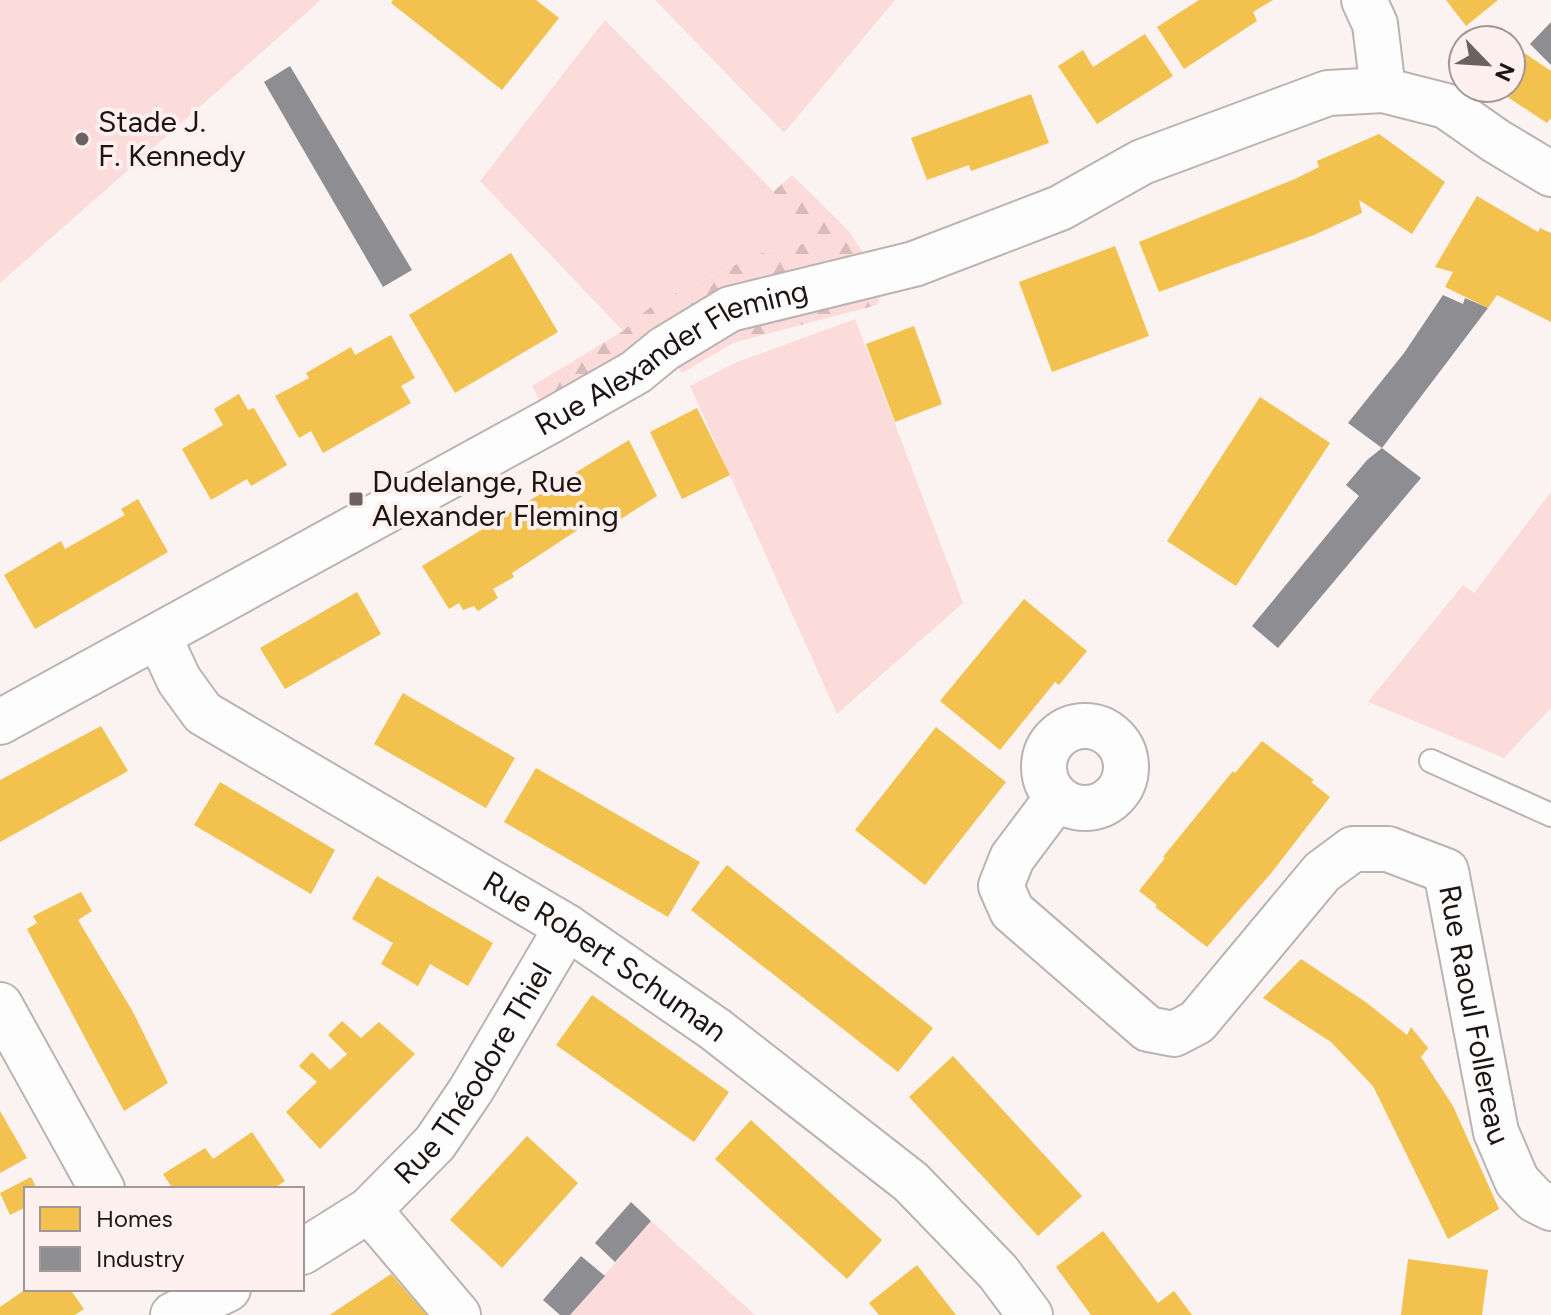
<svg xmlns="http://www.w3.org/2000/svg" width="1551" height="1315" viewBox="0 0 1551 1315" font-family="Figtree,sans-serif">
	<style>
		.green { fill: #fcdcda }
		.forest { fill: url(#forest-firs) }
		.homes { fill: #f2c14e }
		.industry { fill: #8d8d92 }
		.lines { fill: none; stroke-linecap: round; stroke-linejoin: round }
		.service-casing { stroke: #bbb3b2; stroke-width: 26 }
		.minor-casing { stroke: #bbb3b2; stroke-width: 48 }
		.service { stroke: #fefdfd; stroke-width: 22 }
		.minor { stroke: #fefdfd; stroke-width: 44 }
		.poi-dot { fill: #6c6262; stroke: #fdf0ee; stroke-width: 3 }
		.labels { text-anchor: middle; stroke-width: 8; stroke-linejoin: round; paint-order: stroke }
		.poi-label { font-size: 30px; fill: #1f1414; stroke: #fdf0ee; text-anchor: start }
		.street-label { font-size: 30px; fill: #1f1414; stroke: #fdf0ee }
	</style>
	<defs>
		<pattern id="forest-firs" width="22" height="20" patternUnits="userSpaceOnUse" patternTransform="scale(2)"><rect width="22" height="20" fill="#fcdcda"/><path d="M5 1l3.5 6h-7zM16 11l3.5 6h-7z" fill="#d8bcba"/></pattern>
	</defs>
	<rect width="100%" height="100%" fill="#faf3f2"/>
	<g class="green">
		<path d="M0,0H321L0,283Z"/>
		<path d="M655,0H895L784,133Z"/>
		<path d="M605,20L821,240L758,254L655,303L623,331L480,181Z"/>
		<path d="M855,319L963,603L837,714L690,386L737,362Z"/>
		<path d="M1551,492V708L1504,758L1368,702L1463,585L1474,593Z"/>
		<path d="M651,1221L755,1315H570Z"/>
	</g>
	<path class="forest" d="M792,175L847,229L886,285L877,305L733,343L682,373L665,349L550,421L532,386L623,331L655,303L758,254L820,240L773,192Z"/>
	<g class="homes">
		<path d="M393,0H536L559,18L502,90L391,3Z"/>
		<path d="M1199,0H1273L1253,12L1257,21L1184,69L1157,27Z"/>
		<path d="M1446,0H1498L1466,26Z"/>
		<path d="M1145,34L1173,76L1097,124L1058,66L1083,50L1093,67Z"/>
		<path d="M1511,44L1551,71V118L1547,123L1494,88H1511Z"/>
		<path d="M1031,94L1049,143L971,171L969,165L927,180L911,138Z"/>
		<path d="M1379,134L1445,182L1412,234L1359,200L1362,213L1314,235L1159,292L1139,242L1295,179L1319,167L1317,161Z"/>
		<path d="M1477,196L1538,232L1540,228L1551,233V322L1497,295L1488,308L1445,287L1453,272L1435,267Z"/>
		<path d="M1115,246L1149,336L1052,372L1019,282Z"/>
		<path d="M511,253L558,332L455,393L409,315Z"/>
		<path d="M914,326L942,404L895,422L866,344Z"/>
		<path d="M391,335L415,378L401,386L411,403L323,453L311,431L299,438L275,396L309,378L306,373L351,347L355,355Z"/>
		<path d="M239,394L248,410L254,408L287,465L251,486L247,479L211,500L182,449L223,425L214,409Z"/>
		<path d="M1260,397L1330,443L1236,586L1167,541Z"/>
		<path d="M697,408L730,475L682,499L650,432Z"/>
		<path d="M629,440L657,496L616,522L608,510L512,573L514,577L493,589L498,598L478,611L474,606L463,610L459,603L449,609L422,566Z"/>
		<path d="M138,499L168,552L35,629L4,575L61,541L65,549L125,515L121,509Z"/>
		<path d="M357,592L381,634L285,689L260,648Z"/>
		<path d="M1024,599L1087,651L1059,685L1055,682L1000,750L940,701Z"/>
		<path d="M403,693L515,758L486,808L374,744Z"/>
		<path d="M101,726L128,771L0,842V780Z"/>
		<path d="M936,727L1006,782L925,885L855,830Z"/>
		<path d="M1262,741L1314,780L1311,782L1330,797L1272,872L1207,947L1155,907L1157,905L1139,891L1165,858L1163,857L1233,771L1235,773Z"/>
		<path d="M536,768L700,862L668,917L504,822Z"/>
		<path d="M220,782L335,850L311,894L194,825Z"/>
		<path d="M727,865L933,1028L898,1072L691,910Z"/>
		<path d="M377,876L493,943L468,986L430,964L418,986L381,964L393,943L352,919Z"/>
		<path d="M81,892L92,911L78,920L133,1012L168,1083L124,1111L27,929L37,923L33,916Z"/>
		<path d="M1301,959L1367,1003L1407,1035L1411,1027L1428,1048L1421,1057L1453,1106L1499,1209L1448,1239L1373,1086L1331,1042L1263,998Z"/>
		<path d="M592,995L729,1092L694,1142L556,1045Z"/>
		<path d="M342,1021L361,1038L379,1022L415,1054L320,1149L286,1112L317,1082L299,1066L312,1052L330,1070L347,1054L328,1035Z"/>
		<path d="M953,1056L1082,1196L1038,1236L909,1097Z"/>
		<path d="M0,1111L27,1158L0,1173Z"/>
		<path d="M751,1120L882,1240L847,1279L715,1159Z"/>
		<path d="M252,1132L285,1181L273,1189H173L163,1174L205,1148L213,1159Z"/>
		<path d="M527,1136L578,1183L502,1268L450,1220Z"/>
		<path d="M31,1177L37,1189H26V1207L10,1215L0,1193Z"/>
		<path d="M1103,1231L1158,1303L1174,1291L1192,1315H1091L1056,1267Z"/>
		<path d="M1408,1259L1488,1270L1482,1315H1401Z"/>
		<path d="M917,1265L956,1315H879L869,1303Z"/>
		<path d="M391,1274L427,1315H330L340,1308Z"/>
		<path d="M26,1289H70L84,1309L75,1315H0V1307Z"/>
	</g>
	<g class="industry">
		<path d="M1551,22V65L1530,44Z"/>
		<path d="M290,66L412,270L383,287L264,82Z"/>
		<path d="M1443,295L1463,304L1465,298L1488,308L1382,448L1348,423L1404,353Z"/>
		<path d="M1382,448L1421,478L1278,648L1252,626L1359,496L1346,485L1367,460Z"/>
		<path d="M631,1202L651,1221L615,1262L595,1243Z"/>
		<path d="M581,1256L605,1276L570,1315H560L543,1300Z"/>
	</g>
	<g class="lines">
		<defs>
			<path id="service" d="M1431,761L1551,815"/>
			<g id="minor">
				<path d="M1364,0L1375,24L1383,90"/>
				<path id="s1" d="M159,637L179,680L203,713L567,927L715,1029L911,1182L998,1272L1030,1315"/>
				<path id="s2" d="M0,722L550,421L636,372L664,349L730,309L914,264L1060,208L1142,162L1328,93L1383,90L1446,106L1496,141L1551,174"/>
				<circle cx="1085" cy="767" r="41"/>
				<path id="s3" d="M1057,798L1012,858L1001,886L1012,911L1148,1029L1174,1034L1197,1022L1322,872L1353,849H1388L1446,871L1496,1132L1517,1181L1535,1200L1551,1208"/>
				<path d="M0,1005L102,1189"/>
				<path d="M369,1210L458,1315"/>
				<path id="s4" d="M302,1252L369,1210L435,1143L471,1090L567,927"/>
				<path d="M173,1315L228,1289"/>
			</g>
		</defs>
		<use href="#service" class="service-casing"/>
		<use href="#minor" class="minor-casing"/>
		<use href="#service" class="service"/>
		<use href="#minor" class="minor"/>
	</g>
	<g class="poi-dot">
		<circle cx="82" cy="139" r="8"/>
		<rect x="348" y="491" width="16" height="16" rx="4"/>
	</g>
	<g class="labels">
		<g class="poi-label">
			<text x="98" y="132">Stade J.<tspan x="98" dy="34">F. Kennedy</tspan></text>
			<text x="372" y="492">Dudelange, Rue<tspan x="372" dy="34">Alexander Fleming</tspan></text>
		</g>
		<g class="street-label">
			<text dy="10" stroke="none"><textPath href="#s2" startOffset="766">Rue Alexander Fleming</textPath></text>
			<text dy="10" stroke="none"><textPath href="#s1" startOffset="558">Rue Robert Schuman</textPath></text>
			<text dy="10" stroke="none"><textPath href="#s3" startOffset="842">Rue Raoul Follereau</textPath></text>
			<text dy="10" stroke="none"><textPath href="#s4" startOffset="252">Rue Théodore Thiel</textPath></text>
		</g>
	</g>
	<rect x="24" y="1187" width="280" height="104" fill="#fdf0ee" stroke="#a49897" stroke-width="2"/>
	<rect x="40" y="1207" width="40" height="24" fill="#f2c14e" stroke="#a49897" stroke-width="2"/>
	<text x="96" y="1227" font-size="24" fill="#1f1414">Homes</text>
	<rect x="40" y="1247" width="40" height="24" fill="#8d8d92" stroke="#a49897" stroke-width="2"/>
	<text x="96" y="1267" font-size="24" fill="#1f1414">Industry</text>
	<g transform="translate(1487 64) rotate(115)"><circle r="38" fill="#fdf0ee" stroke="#a49897" stroke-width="2"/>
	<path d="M0-6L14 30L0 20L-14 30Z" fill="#6c6262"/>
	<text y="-12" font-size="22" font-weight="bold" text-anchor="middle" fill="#1f1414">N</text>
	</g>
</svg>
